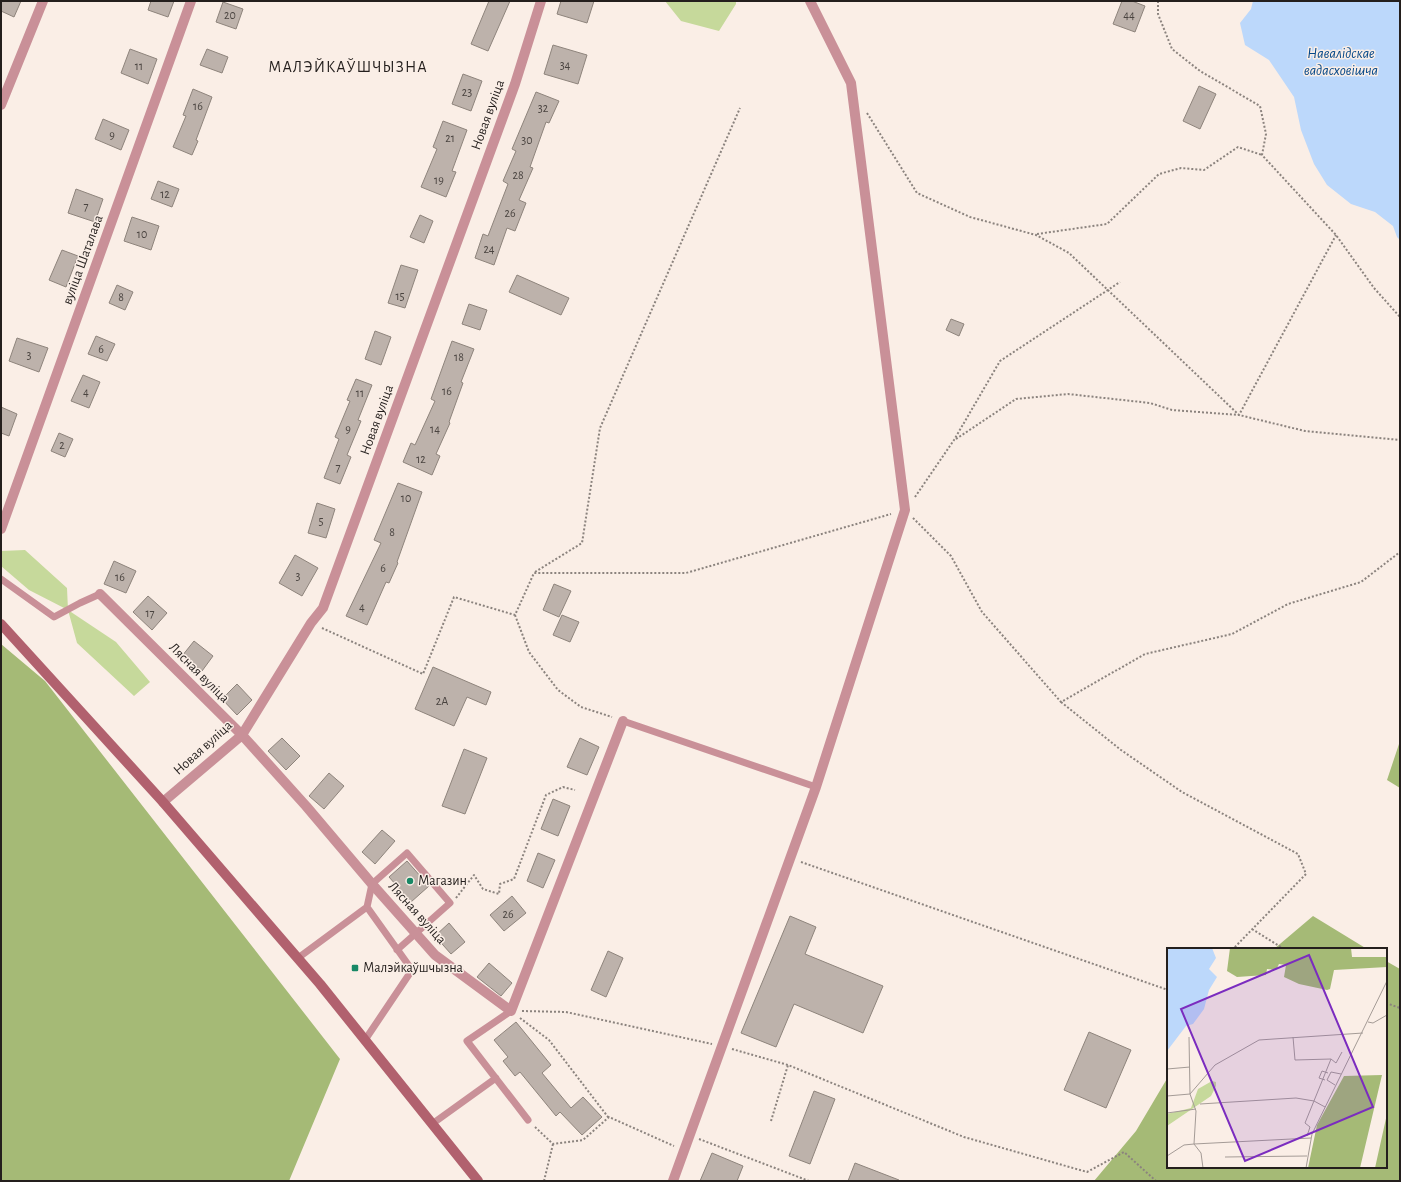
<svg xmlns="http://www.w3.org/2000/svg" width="1401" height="1182" viewBox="0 0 1401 1182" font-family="'Alegreya Sans',sans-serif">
  <rect width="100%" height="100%" fill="#faeee6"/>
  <path fill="#c6d99b" d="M665,1H736V4L719,31L681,21Z
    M25,550L67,588L68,610L116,642L150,682L134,696L77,643L68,610L29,590L1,566V551Z"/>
  <path fill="#a5ba76" d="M1,644L45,681L340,1059L289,1181H1Z
    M1400,741V788L1387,780Z
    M1313,916L1367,949H1274Z
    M1386,961L1400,969V1181H1094L1136,1131L1168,1077V1167H1386Z"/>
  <path fill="#bcd8fb" d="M1253,1H1400V240L1397,237L1393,226L1375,212L1351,204L1327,185L1314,164L1301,130L1294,97L1269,60L1245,45L1240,23L1251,9Z"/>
  <path fill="#bdb2ab" stroke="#8e847c" d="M1,1H21L14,17L1,11Z
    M151,1H174L168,17L148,10Z
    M489,1H510L488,51L471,44Z
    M561,1H594L587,23L557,14Z
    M1122,1H1132L1145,6L1135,32L1113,24Z
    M223,2L243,9L236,29L216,22Z
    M553,45L587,55L578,84L544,74Z
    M130,49L157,59L148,84L121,73Z
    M207,49L228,57L222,73L200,65Z
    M463,74L482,81L471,111L452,104Z
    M1199,86L1216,94L1200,129L1183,121Z
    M193,89L212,97L196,140L198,141L192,155L173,147L186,116L183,115Z
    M536,92L559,101L549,123L546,122L530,167L533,168L519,200L526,203L515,231L507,228L494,265L475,258L483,234L488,236L508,184L503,181L516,151L512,149Z
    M103,119L129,130L121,150L95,139Z
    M443,121L467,130L452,171L456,172L446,197L421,187L437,149L433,147Z
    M158,181L179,189L172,207L151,199Z
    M76,189L103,199L95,222L68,213Z
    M420,215L433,221L424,243L410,237Z
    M132,217L159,226L151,250L124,241Z
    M62,250L78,256L66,287L49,280Z
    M401,265L418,270L405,308L388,303Z
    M517,275L569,298L561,315L509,292Z
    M117,285L133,292L125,310L109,303Z
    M469,304L487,310L480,330L462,324Z
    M951,319L964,324L959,336L946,330Z
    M375,331L391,337L381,365L365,359Z
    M96,336L115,344L107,361L88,354Z
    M17,338L48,348L39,372L9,361Z
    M452,341L474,349L461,382L463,383L449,422L450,423L436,454L440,456L432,475L403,462L411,443L415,445L435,401L431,399Z
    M83,375L100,382L89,408L71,401Z
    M356,379L372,385L358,420L361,421L347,455L351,457L340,484L324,478L339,439L335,437L350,401L347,400Z
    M1,407L17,414L9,436L1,433Z
    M59,433L73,439L65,457L51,451Z
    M398,483L422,492L397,562L398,563L389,583L386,582L367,625L346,616L381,543L374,540Z
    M317,503L335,509L326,538L308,533Z
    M295,555L318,568L302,596L279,583Z
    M114,561L136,571L126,593L104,584Z
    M554,584L571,591L559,617L543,610Z
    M148,596L167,613L152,630L133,612Z
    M562,615L579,622L570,642L553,635Z
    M194,641L213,656L202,671L182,656Z
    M433,667L491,692L486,705L467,697L454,726L415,709Z
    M237,684L252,700L237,715L222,699Z
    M282,738L300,756L286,770L268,751Z
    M580,738L599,747L587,775L567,767Z
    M464,749L487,758L465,814L442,806Z
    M329,773L344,786L324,809L309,796Z
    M553,799L570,806L558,836L541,829Z
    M382,830L395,841L375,864L362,852Z
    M538,853L555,860L543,888L527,881Z
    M407,861L429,886L411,902L389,877Z
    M512,896L526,913L504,931L490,915Z
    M790,916L816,927L805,954L883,986L863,1033L794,1004L776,1047L741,1033Z
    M449,923L465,942L451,954L435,936Z
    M608,951L623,958L606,997L591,990Z
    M489,963L512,983L501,996L477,977Z
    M516,1022L551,1065L542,1073L571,1108L583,1097L602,1117L582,1135L560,1112L556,1116L520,1072L515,1076L503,1061L508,1057L494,1040Z
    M1089,1032L1131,1050L1106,1108L1064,1090Z
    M814,1091L835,1099L810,1164L789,1156Z
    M712,1153L743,1166L737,1181H700Z
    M855,1163L899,1180V1181H848Z"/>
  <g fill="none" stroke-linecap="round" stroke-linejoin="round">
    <path stroke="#8b837e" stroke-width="2" stroke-dasharray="2 2" stroke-linecap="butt" d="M1158,1V14L1172,49L1200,71L1260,106L1266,134L1262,155L1336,235L1374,288L1400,317
      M867,113L917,193L970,217L1036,235L1069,253L1239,415L1305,431L1400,440
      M1037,234L1107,224L1159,174L1181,168L1204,170L1238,147L1262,155
      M956,439L1016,399L1068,394L1150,403L1172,410L1239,415L1336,235
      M915,497L954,440L1000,361L1120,282
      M913,518L951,556L982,612L1061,702L1145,654L1232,634L1288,604L1361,582L1400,552
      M535,572L582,543L600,428L740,108
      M515,615L529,652L558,690L581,707L612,717
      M322,628L423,674L454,597L515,615L534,573H686L891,514
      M1061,702L1121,750L1182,792L1298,854L1306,874L1233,949
      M801,862L1168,990
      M456,898L474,875L483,889L499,894L500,884L514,879L546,795L563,787L575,790
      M1252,929L1284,949
      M1386,1003L1400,1008
      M522,1011L566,1012L712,1044
      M520,1018L549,1040L608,1117
      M732,1049L788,1065L964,1137L1087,1172L1124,1152L1156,1181
      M771,1121L788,1065
      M535,1127L553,1144L583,1140L609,1117L674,1146
      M699,1139L809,1181
      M544,1181L553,1144"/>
    <path stroke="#c99098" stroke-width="7" d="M1,579L54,617L80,603L100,594
      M623,721L816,787
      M367,907L372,884L407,853L450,903L397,950
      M298,958L367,907L412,970L365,1040
      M511,1011L467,1041L528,1120
      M432,1124L496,1078"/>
    <path stroke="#c99098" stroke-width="10" d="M1,105L43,1
      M1,529L191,1
      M100,594L242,735L306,806L372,884L435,955L511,1011L623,721
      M163,802L242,735L311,623L323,608L515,84L541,1
      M673,1181L816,787L905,510L851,83L810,1"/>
    <path stroke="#b1616e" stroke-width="10" d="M1,624L163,802L320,984L478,1181"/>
  </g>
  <g fill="#188866" stroke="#faeee6" stroke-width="1.5">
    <circle cx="410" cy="881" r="4"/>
    <rect x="351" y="964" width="8" height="8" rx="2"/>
  </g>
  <g text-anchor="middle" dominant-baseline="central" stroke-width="3" stroke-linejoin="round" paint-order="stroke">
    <g font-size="12" fill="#4a4440">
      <text x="230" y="15">20</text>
      <text x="1129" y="15">44</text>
      <text x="565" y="65">34</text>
      <text x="139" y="66">11</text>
      <text x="467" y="92">23</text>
      <text x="198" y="106">16</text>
      <text x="543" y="108">32</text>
      <text x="112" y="135">9</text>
      <text x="450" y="138">21</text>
      <text x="527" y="140">30</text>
      <text x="518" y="175">28</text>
      <text x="439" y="180">19</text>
      <text x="165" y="194">12</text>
      <text x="86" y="206">7</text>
      <text x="510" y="213">26</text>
      <text x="142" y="234">10</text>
      <text x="489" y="249">24</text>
      <text x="400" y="296">15</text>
      <text x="121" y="297">8</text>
      <text x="101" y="349">6</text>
      <text x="29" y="355">3</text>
      <text x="459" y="357">18</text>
      <text x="447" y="391">16</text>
      <text x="86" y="392">4</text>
      <text x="360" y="393">11</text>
      <text x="348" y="429">9</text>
      <text x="435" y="429">14</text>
      <text x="62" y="445">2</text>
      <text x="421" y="459">12</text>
      <text x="338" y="467">7</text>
      <text x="406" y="498">10</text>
      <text x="321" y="521">5</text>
      <text x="392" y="532">8</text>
      <text x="383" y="568">6</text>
      <text x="298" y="576">3</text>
      <text x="120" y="577">16</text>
      <text x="362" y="607">4</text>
      <text x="150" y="613">17</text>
      <text x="442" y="701">2А</text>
      <text x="508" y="914">26</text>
    </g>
    <g font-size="14" fill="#241f1d" stroke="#faeee6">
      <text transform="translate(488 115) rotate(-70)">Новая вуліца</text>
      <text transform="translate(83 260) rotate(-70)">вуліца Шаталава</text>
      <text transform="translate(377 420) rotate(-70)">Новая вуліца</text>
      <text transform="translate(199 673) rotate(45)">Лясная вуліца</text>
      <text transform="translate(203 748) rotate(-42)">Новая вуліца</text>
      <text transform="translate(417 913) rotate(48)">Лясная вуліца</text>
    </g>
    <g font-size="14" fill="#241f1d" stroke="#faeee6" text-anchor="start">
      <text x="418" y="881">Магазин</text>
      <text x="363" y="968">Малэйкаўшчызна</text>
    </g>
    <g font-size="15" font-style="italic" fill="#044788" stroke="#faeee6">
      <text x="1341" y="53">Навалідскае<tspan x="1341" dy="17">вадасховішча</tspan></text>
    </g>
    <g font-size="16" letter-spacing="1" fill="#241f1d" stroke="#faeee6">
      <text x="348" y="67">МАЛЭЙКАЎШЧЫЗНА</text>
    </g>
  </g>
  <g transform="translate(1167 948)">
    <rect width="220" height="220" fill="#faeee6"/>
    <path d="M45,133L49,134V138L44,148L0,178V166L24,160L31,141Z" fill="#c6d99b"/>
    <path d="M63,0H184L185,9H220V19L167,22L163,41L160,42L132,36L117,29L119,17L112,16L109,22L100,21L99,27L70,29L60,23ZM215,127L193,220H141L150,177L177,128ZM220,166V220H208Z" fill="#a5ba76"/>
    <path d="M0,0H45L49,10L42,21L50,29L42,42L37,61L26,76L19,78L0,103Z" fill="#bcd8fb"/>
    <path fill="none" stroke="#a49b96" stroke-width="1" d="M201,74L206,75L220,67M22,89L23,146L29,163L27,196L34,205L36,220M126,89L128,112L164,111L138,175L143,179L140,188M164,111L169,115L175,104M0,121L23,119M158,132L152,130L155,123L161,125M168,137L160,132L164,124L174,126M0,148L23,146L48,117L92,92L196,85M33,156L129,150L147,153L158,159M0,165L29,161M0,208L17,197L27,196L144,190M58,209L140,208M139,220L145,186L220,33"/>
    <path fill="#7b2cbf" fill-opacity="0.15" stroke="#7b2cbf" stroke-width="2" d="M142,7L206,159L78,213L14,61Z"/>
    <rect width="220" height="220" fill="none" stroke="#241f1d" stroke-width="2"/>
  </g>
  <rect width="1401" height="1182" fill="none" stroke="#241f1d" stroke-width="4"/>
</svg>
